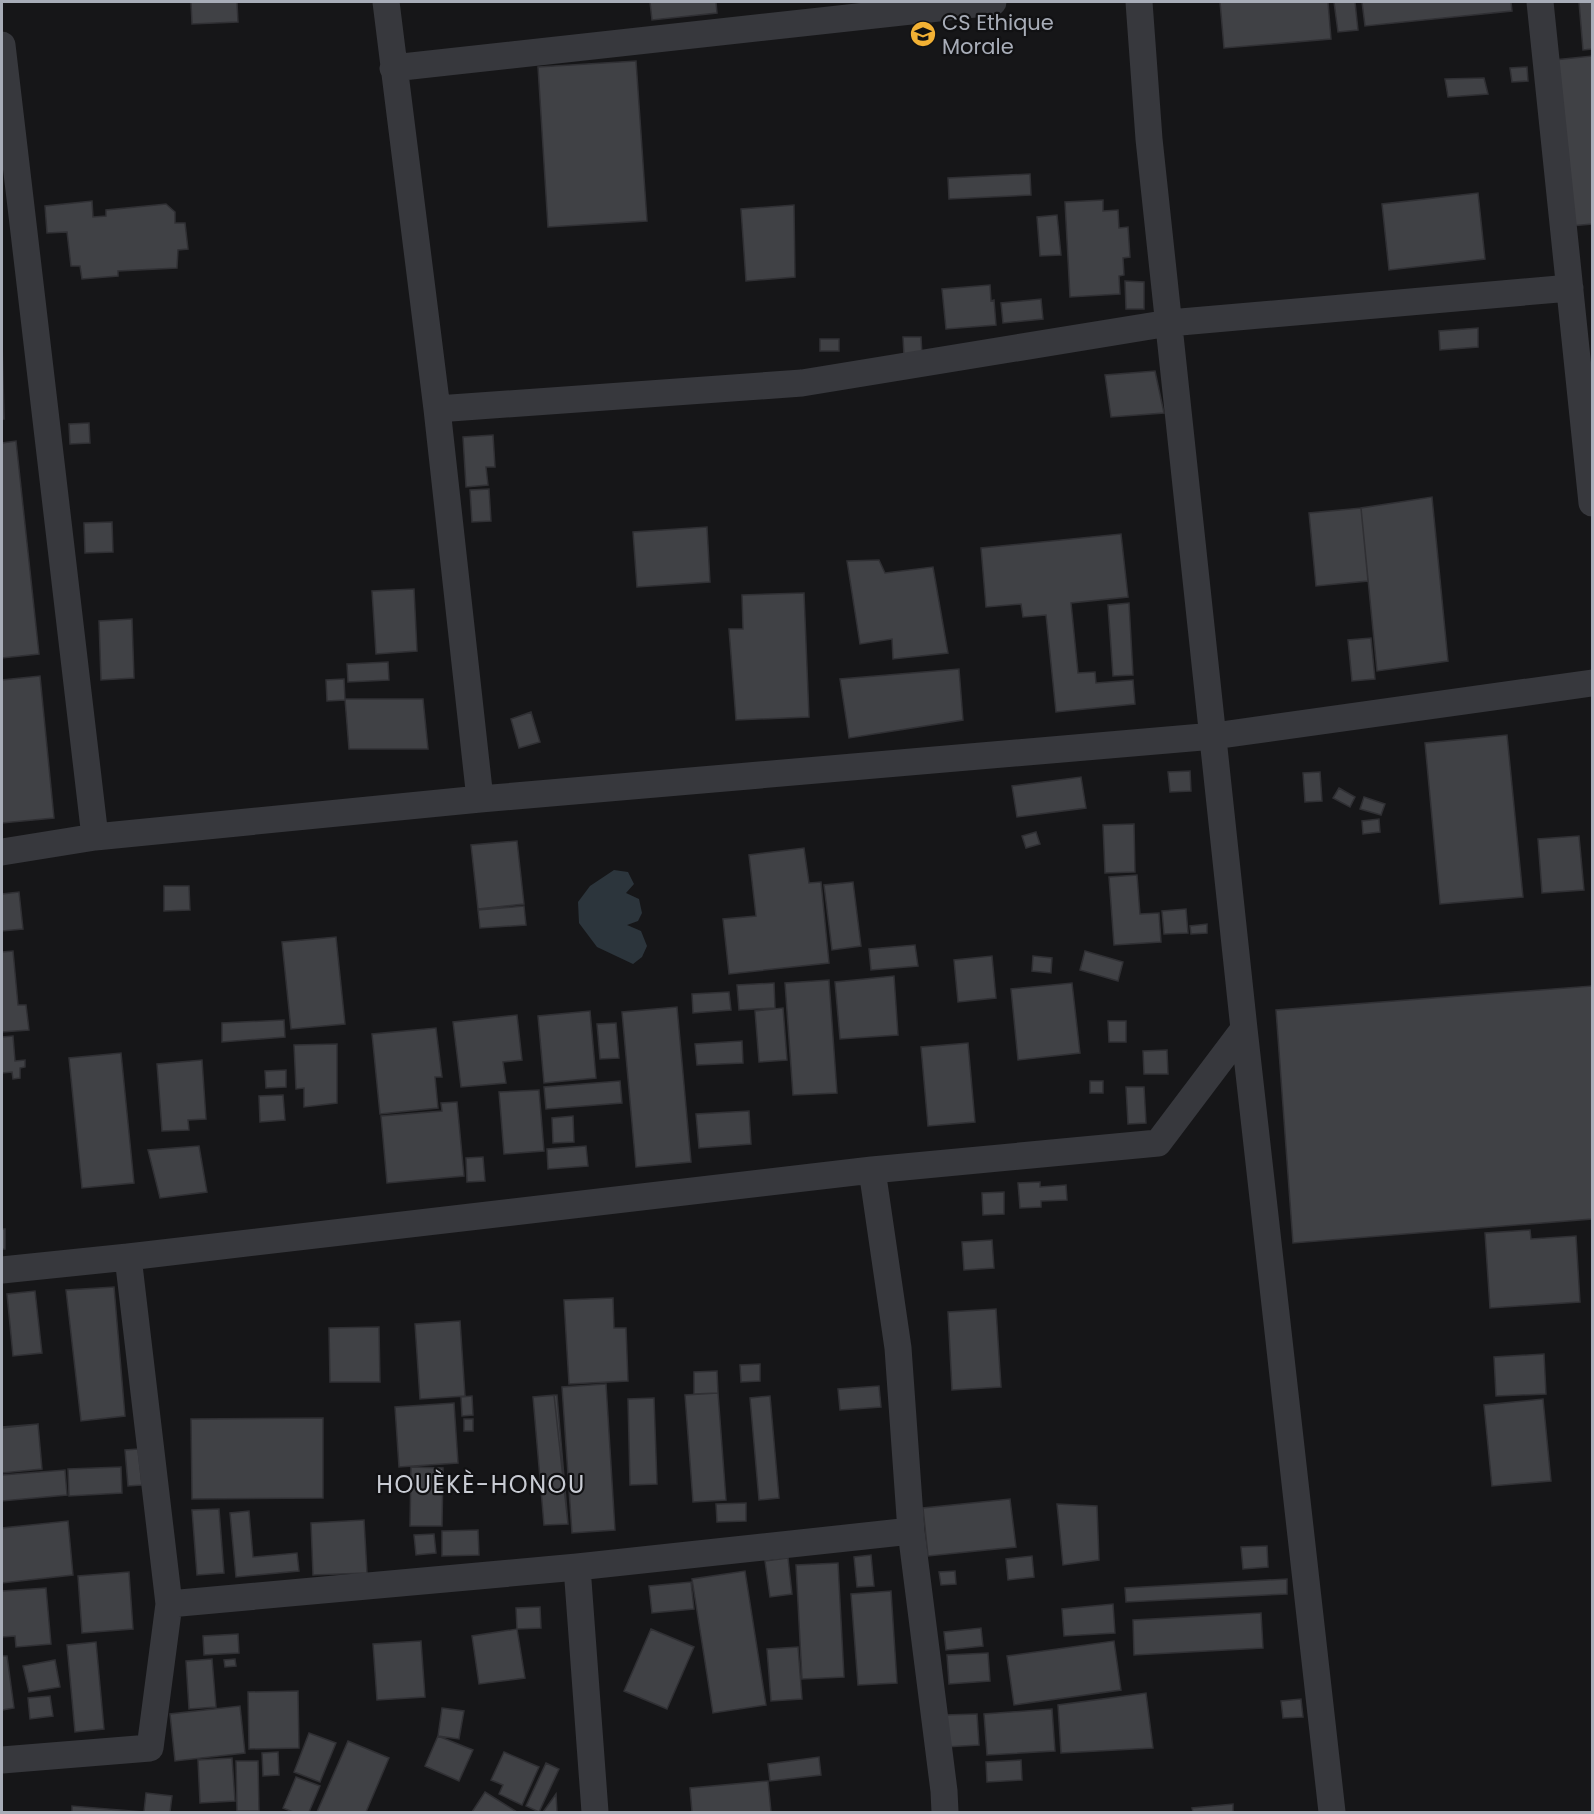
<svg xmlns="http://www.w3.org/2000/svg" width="1594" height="1814" viewBox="0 0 1594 1814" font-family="Poppins,sans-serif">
  <rect width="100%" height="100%" fill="#161618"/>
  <path fill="#2c353c" d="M614,870L628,872L634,884L626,893L639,899L642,913L638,921L627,925L641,931L647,946L642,957L633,964L597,947L579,923L578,902L590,886Z"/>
  <path fill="#404145" stroke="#303034" stroke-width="1.5" d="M191,2H237L238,22L192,24Z
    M650,2H716L717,13L652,20Z
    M1220,2H1328L1331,39L1224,48Z
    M1334,2H1355L1358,30L1338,32Z
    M1362,2H1511L1512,11L1365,26Z
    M1579,2H1592V49L1583,50Z
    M1592,56V224L1571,226L1554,60Z
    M636,61L647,221L548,227L538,67Z
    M1527,67L1528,81L1512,82L1510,68Z
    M1484,78L1488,94L1448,97L1445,79Z
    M1030,174L1031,195L949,199L948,178Z
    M1478,193L1485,259L1389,270L1382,204Z
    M1103,200V211L1118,210L1119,228L1128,227L1130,257L1123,258L1124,275L1119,276L1120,294L1070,297L1065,202Z
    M92,201L93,217L106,216V210L166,204L175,212V223H185L188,249L178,250L177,268L118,271V276L82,279L80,266H71L67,232L47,233L45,206Z
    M794,205L795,277L746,281L741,209Z
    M1057,215L1061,255L1040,256L1037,217Z
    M1125,281L1144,282V309H1126Z
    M990,285L991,301L994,300L996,325L946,329L942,289Z
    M1041,299L1043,319L1003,323L1001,303Z
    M1478,328V347L1440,350L1439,331Z
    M903,337H921L922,355L904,356Z
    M820,339H839V351H820Z
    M2,340L4,419H2Z
    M1155,371L1164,413L1111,417L1105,375Z
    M89,423L90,443L70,444L69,424Z
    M493,435L495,467H486L488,485L466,487L463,437Z
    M16,441L39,654L2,658V443Z
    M489,489L491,521L472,522L470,490Z
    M1432,497L1448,661L1377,671L1361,508Z
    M1361,508L1368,581L1316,586L1309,513Z
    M112,522L113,552L85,553L84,523Z
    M707,527L710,582L637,587L633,532Z
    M1121,534L1128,597L1071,603L1078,673L1095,672L1096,683L1133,680L1135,704L1056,712L1046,615L1023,617L1021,604L986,607L981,548Z
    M879,560L885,573L933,567L948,653L893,659L892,639L860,644L847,561Z
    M414,589L417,651L376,654L372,591Z
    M804,593L809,717L736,720L729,629H743L742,595Z
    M1129,603L1133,675L1113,676L1108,605Z
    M132,619L134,678L101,680L99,621Z
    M1371,638L1375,679L1352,681L1348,640Z
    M388,662L389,680L348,682L347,664Z
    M959,669L963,720L849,738L840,679Z
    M40,676L54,818L2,823V680Z
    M344,679L345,700L327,701L326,680Z
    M345,699H423L428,749H349Z
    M531,712L540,742L519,748L511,719Z
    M1507,735L1523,897L1440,904L1425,743Z
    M1190,771L1191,791L1170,792L1168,772Z
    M1320,772L1322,801L1305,802L1303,773Z
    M1081,777L1086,808L1017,817L1012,786Z
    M1339,788L1355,797L1350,807L1333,798Z
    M1364,797L1385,804L1381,815L1360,809Z
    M1379,819L1380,832L1363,834L1362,821Z
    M1134,824L1135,872L1105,873L1103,825Z
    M1036,832L1040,844L1026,848L1022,836Z
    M1579,836L1584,890L1542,893L1538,839Z
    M517,841L524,904L478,909L471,845Z
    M804,848L809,883L821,882L829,963L729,974L723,919L756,916L749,855Z
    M1137,875L1140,914L1159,913L1161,942L1114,945L1109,877Z
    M853,882L861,946L832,950L824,885Z
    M164,886H189L190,910L164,911Z
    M19,892L23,929L2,931V894Z
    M524,906L526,925L480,928L478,910Z
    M1186,909L1188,933L1164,934L1162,911Z
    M1207,924V933L1191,934L1190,926Z
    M336,937L345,1024L291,1029L282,942Z
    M915,945L918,966L871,970L869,949Z
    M13,951L18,1005H26L29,1030L2,1032V952Z
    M1085,951L1123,962L1118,981L1080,970Z
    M992,956L996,998L958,1002L954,960Z
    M1033,956L1052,958L1051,973L1032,971Z
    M894,976L898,1035L840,1039L835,982Z
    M829,980L837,1093L793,1095L785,983Z
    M774,983L775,1008L739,1010L737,985Z
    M1072,983L1080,1053L1018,1060L1011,989Z
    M1592,986V1219L1293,1243L1276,1010Z
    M729,992L731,1010L693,1013L692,994Z
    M677,1007L691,1162L636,1167L622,1012Z
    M783,1008L787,1060L759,1062L755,1011Z
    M590,1011L596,1078L544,1083L538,1016Z
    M517,1015L522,1060L503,1062L506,1083L461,1087L453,1022Z
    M284,1020L285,1037L222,1042V1023Z
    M1108,1021H1126V1042H1109Z
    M616,1023L619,1058L600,1059L597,1024Z
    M436,1028L442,1077H435L438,1108L380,1114L372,1034Z
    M13,1036L15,1061L25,1060V1067L20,1068V1078L13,1079L12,1072L2,1073V1037Z
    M742,1041L743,1063L697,1065L695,1044Z
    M968,1043L975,1122L928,1126L921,1047Z
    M337,1044V1103L304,1107V1088L296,1089L294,1045Z
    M1167,1050L1168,1074H1144L1143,1051Z
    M121,1053L134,1183L82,1188L69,1058Z
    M202,1060L206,1119L188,1120L189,1130L162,1131L157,1064Z
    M286,1070V1087L266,1088L265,1071Z
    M620,1081L622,1103L546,1109L544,1087Z
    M1090,1081H1103V1093H1090Z
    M1126,1087H1144L1146,1123L1128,1124Z
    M539,1090L544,1151L504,1154L499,1092Z
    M283,1095L285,1120L260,1122L259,1096Z
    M457,1102L464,1176L387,1183L381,1116L442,1111L441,1103Z
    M749,1111L751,1144L699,1148L696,1114Z
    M573,1116L574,1142L553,1143L552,1118Z
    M199,1146L207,1192L160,1198L148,1150Z
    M586,1146L588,1166L548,1169L547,1149Z
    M483,1157L485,1181L467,1182L466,1158Z
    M1040,1182V1187L1066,1185L1067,1200L1041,1201V1207L1020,1208L1018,1183Z
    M1004,1192V1214L983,1215L982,1193Z
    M2,1229H5V1249H2Z
    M1530,1230L1531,1239L1576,1236L1580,1302L1490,1308L1485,1233Z
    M992,1240L994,1268L964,1270L962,1242Z
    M114,1287L125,1416L81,1421L66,1290Z
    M35,1291L42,1353L13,1356L7,1294Z
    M613,1298L614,1328H626L628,1381L569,1384L564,1300Z
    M996,1309L1001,1387L952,1390L948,1312Z
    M460,1321L465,1396L420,1399L415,1324Z
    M379,1327L380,1382H330L329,1328Z
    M1544,1354L1546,1394L1496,1396L1494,1357Z
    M760,1364V1381L741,1382L740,1365Z
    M717,1371L718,1393L694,1394V1372Z
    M606,1384L615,1530L572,1533L562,1387Z
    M879,1386L881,1407L840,1410L838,1389Z
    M718,1393L726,1500L693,1502L685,1395Z
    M554,1395L568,1524L544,1525L533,1397Z
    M557,1395L568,1524L544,1525L533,1397Z
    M472,1396L473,1415L462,1416L461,1397Z
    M770,1396L779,1498L759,1500L750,1398Z
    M654,1398L657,1484L630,1485L628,1399Z
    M1543,1399L1551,1481L1492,1486L1484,1405Z
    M454,1403L458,1463L399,1467L395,1407Z
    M323,1418V1498L192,1499L191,1419Z
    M464,1419H473V1431H464Z
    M38,1424L42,1469L2,1473V1427Z
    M38,1424L42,1469L2,1473V1428Z
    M138,1449L142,1485L128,1486L125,1450Z
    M121,1467L122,1493L69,1496L68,1469Z
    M411,1467L443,1468L442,1526H410Z
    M65,1470L67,1495L2,1501V1475Z
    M1010,1499L1016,1547L928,1556L923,1508Z
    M746,1503V1521L717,1522L716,1504Z
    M1057,1504L1097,1506L1099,1560L1063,1565Z
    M219,1509L224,1573L197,1575L192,1510Z
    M249,1511L253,1557L297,1553L299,1571L236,1577L230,1513Z
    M364,1520L367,1573L313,1575L311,1523Z
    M68,1521L73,1575L2,1583V1528Z
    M478,1530L479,1555L442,1556V1531Z
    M434,1534L436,1553L416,1555L414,1535Z
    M1267,1546L1268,1567L1243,1569L1241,1547Z
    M871,1555L874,1586L857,1587L854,1557Z
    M1032,1556L1034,1577L1008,1580L1006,1559Z
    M788,1558L792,1594L770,1597L765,1561Z
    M838,1563L844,1677L802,1679L796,1565Z
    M745,1571L766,1705L713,1713L692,1579Z
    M955,1571L956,1584L941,1585L939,1572Z
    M129,1572L133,1629L82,1633L78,1576Z
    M1287,1579V1594L1126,1602L1125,1588Z
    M691,1582L694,1609L652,1613L649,1586Z
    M46,1588L51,1644L16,1647L15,1636L2,1637V1591Z
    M891,1591L897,1683L858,1685L851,1594Z
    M1113,1604L1115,1633L1064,1636L1062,1609Z
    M540,1607L541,1628L517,1629L516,1608Z
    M1261,1613L1263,1648L1134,1655L1133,1620Z
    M981,1628L983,1646L946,1650L944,1632Z
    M517,1629L525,1678L479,1684L472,1636Z
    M651,1629L694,1647L667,1709L624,1691Z
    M238,1634L239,1653L204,1655L203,1636Z
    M421,1641L425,1697L377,1700L373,1644Z
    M1114,1641L1121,1690L1014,1705L1007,1656Z
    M96,1642L104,1729L75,1732L67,1645Z
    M798,1647L802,1699L771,1701L767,1649Z
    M988,1653L990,1681L949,1684L947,1655Z
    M2,1656H7L14,1708L2,1710Z
    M212,1659L216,1707L189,1709L186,1661Z
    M235,1659L236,1666L225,1667L224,1660Z
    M55,1660L60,1687L29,1692L23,1666Z
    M298,1691L299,1748L249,1749L248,1692Z
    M298,1691L299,1748L249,1749L248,1692Z
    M1146,1693L1153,1748L1061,1753L1058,1705Z
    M50,1696L53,1716L30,1719L28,1698Z
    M1301,1699L1303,1717L1283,1718L1281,1701Z
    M240,1706L245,1753L175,1761L170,1714Z
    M442,1708L464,1711L459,1739L438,1736Z
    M1052,1709L1055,1751L987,1755L984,1714Z
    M977,1714L979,1745L945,1747L944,1715Z
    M309,1733L336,1743L320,1782L294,1772Z
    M438,1736L473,1750L459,1781L425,1766Z
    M348,1741L389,1758L366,1812H317Z
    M278,1752L279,1775L263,1776L262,1753Z
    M504,1752L539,1767L522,1805L499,1794L503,1785L491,1780Z
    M819,1757L821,1775L770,1781L768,1764Z
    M232,1758L235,1801L200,1803L198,1760Z
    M1021,1760L1022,1780L987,1782L986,1762Z
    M236,1761H258L259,1811H237Z
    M546,1763L559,1769L539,1812L526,1806Z
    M296,1777L320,1786L309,1812H293L283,1808Z
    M768,1781L771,1812H692L690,1788Z
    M485,1792L517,1812H472Z
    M146,1793L172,1796L170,1812H72V1806L144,1812Z
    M556,1794L557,1812H543Z
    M1233,1804V1812H1193L1192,1808Z"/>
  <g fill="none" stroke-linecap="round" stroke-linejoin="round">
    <path stroke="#37383d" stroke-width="27" d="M386,2L437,409L480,799
      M1139,2L1149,139L1244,1029L1332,1812
      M1540,2L1592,503
      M2,45L95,837
      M393,68L993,2
      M437,409L802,383L1169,323L1570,288
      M2,852L95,837L480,799L1214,736L1592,683
      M872,1170L898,1348L911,1531L944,1791L945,1812
      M2,1270L128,1257L872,1170L1158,1143L1244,1029
      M577,1567L595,1812
      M169,1604L577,1567L911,1531
      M2,1760L150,1748L169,1604L128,1257"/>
  </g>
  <defs>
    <g id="school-disc" transform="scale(1.35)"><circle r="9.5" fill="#f2b134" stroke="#111113"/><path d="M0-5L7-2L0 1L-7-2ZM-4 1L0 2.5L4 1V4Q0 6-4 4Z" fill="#111"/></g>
  </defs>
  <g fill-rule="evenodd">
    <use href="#school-disc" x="923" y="34"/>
  </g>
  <g text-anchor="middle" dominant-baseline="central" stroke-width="4.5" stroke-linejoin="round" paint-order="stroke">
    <g font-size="21" fill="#a8adb8" stroke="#111113" text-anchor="start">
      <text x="942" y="22">CS Ethique<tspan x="942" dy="24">Morale</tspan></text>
    </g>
    <g font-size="24" letter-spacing="1.5" fill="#c9ccd4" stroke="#111113">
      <text x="481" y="1484">HOUÈKÈ-HONOU</text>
    </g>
  </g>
  <rect width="1594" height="1814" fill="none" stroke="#a8adb8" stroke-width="6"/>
</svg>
